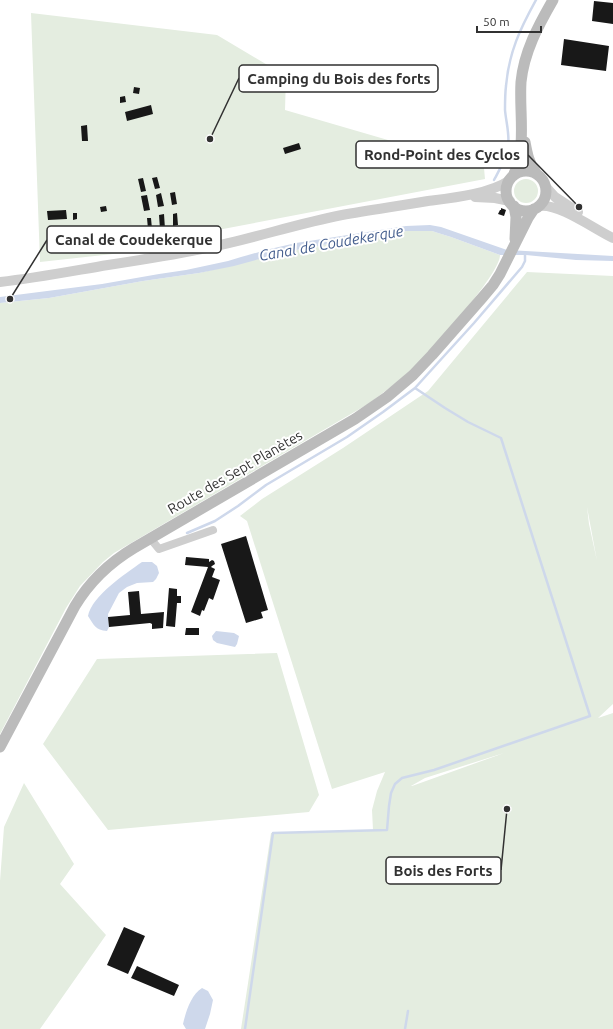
<svg xmlns="http://www.w3.org/2000/svg" width="613" height="1029" viewBox="0 0 613 1029" font-family="Ubuntu,sans-serif">
  <rect width="100%" height="100%" fill="#fff"/>
  <path fill="#e4ede0" fill-rule="evenodd" d="M31,13L217,35L286,76L285,110L484,168L485,179L223,229L122,253L40,262Z
    M514 191a12 12 0 1 1 24 0a12 12 0 1 1-24 0Z
    M407,231H432L438,233L451,237L500,255C500,275 430,351 413,368C399,381 383,393 368,404L114,553L103,562L80,586L66,608L0,734V303L49,298L143,281L199,273L301,249L356,239Z
    M527,272L613,276V704L598,718L613,713V1029H241L271,833L373,830L372,810L377,791L385,772L332,789L247,521L240,516L262,499L343,448L428,391ZM587,507L597,561L589,524ZM504,753L412,786H411L425,778Z
    M277,653L319,795L309,812L108,830L43,744L97,659Z
    M24,783L74,864L60,884L106,935L40,1029H0V881L4,827Z"/>
  <path fill="#ced8eb" d="M430,225L441,227L507,250L613,256V261L576,260L526,255H500L451,237L438,233L432,231H407L356,239L301,249L270,256L234,266L199,273L143,281L49,298L0,303V297L102,284L159,274L186,270L228,261L241,257L270,249L296,243L406,226Z
    M142,562H152L157,566L159,573L156,579L153,582L137,583L127,587L119,593L108,614L109,627L107,631C95,630 94,625 88,616C92,596 125,574 142,562Z
    M216,631L234,633L239,636L237,644L235,647L217,643L213,640L212,636Z
    M202,988L208,991L213,1000L210,1014L205,1029H186L183,1024C186,1011 191,995 202,988Z"/>
  <g fill="none" stroke-linecap="round" stroke-linejoin="round">
    <path stroke="#ced8eb" stroke-width="2.5" d="M494,180C500,169 506,159 508,147C510,135 506,122 505,110C505,102 505,94 506,86C509,52 520,29 536,0
      M187,533L215,521L238,506L266,485L347,437L383,412L415,388L474,323L522,267L525,261V254
      M245,1029L273,833L387,830L389,806L391,793L395,784L402,778L434,770L590,716L501,438L468,422L445,408L415,388
      M405,1029L408,1011"/>
  </g>
  <path fill="#181818" d="M594,1L613,3V24L592,21Z
    M564,39L609,46L606,71L561,65Z
    M134,87L140,88L139,94L133,93Z
    M125,96L126,102L120,103V97Z
    M151,105L153,114L127,121L125,112Z
    M87,125L88,141H82L81,126Z
    M299,143L301,149L285,154L283,148Z
    M157,177L160,188L155,189L152,178Z
    M143,178L146,191L141,192L138,179Z
    M175,192L177,204L172,205L170,193Z
    M161,193L164,206L158,207L156,195Z
    M147,195L150,210L144,211L141,196Z
    M106,206L107,211L101,212L100,207Z
    M501,208L506,210L504,216L498,214L500,210H501Z
    M66,210L67,219L48,220L47,211Z
    M73,213H77V219L73,220Z
    M177,213L178,225L173,226V214Z
    M164,214L165,229H160L159,215Z
    M147,218H151L152,229H148Z
    M246,536L268,610L261,612L263,618L246,623L221,544Z
    M186,557L209,559V562L212,560L214,561L215,564L212,566L211,567L215,569L212,577L220,580L213,600L209,598L204,611L202,610L200,616L191,612L208,567L185,565Z
    M169,588L177,589V596H181V603H177L175,627L166,626Z
    M139,591L141,614L164,612L163,628L152,629V624L150,623L109,627L108,617L130,615L128,592Z
    M186,628H199V635H185Z
    M124,927L145,936L128,974L107,965Z
    M137,966L179,985L174,996L131,978Z"/>
  <g fill="none" stroke-linecap="round" stroke-linejoin="round">
    <path stroke="#cecece" stroke-width="8" d="M150,538L159,549L213,530"/>
    <path stroke="#cecece" stroke-width="10" d="M546,187L555,197L578,212
      M475,197L495,198L510,201
      M539,206C559,203 594,229 613,238
      M0,282C36,278 72,271 108,265C141,260 174,255 206,248C252,239 296,224 342,215C370,210 399,206 428,201C452,198 490,194 510,180"/>
    <path stroke="#bbb" stroke-width="11" d="M525,142C527,153 529,164 536,173
      M506 191a20 20 0 1 1 40 0a20 20 0 1 1-40 0Z
      M513,176C527,149 519,112 521,82C524,52 538,26 553,0
      M514,206L516,217L515,239
      M0,747L75,606C90,581 109,563 134,548L355,419L387,397L413,375L432,355L482,298L493,285L500,274L528,218L534,209"/>
  </g>
  <g text-anchor="middle" dominant-baseline="central" stroke-width="4" stroke-linejoin="round" paint-order="stroke">
    <g font-size="14" fill="#313131" stroke="#fff">
      <text transform="translate(235 472) rotate(-30)">Route des Sept Planètes</text>
    </g>
    <g font-size="15" font-style="italic" fill="#445e8e" stroke="#fff">
      <text transform="translate(331 243) rotate(-10)">Canal de Coudekerque</text>
    </g>
  </g>
  <path fill="none" stroke="#313131" stroke-width="1.5" d="M210 139L239 78M579 207L528 155M10 299L47 240M507 809L501 870"/>
  <g fill="#313131" stroke="#fff" stroke-width="1.5">
    <circle cx="210" cy="139" r="4"/>
    <circle cx="579" cy="207" r="4"/>
    <circle cx="10" cy="299" r="4"/>
    <circle cx="507" cy="809" r="4"/>
  </g>
  <g fill="#fff" stroke="#313131" stroke-width="1.5">
    <rect x="239" y="65" width="199" height="27" rx="4"/>
    <rect x="356" y="141" width="172" height="27" rx="4"/>
    <rect x="47" y="226" width="174" height="27" rx="4"/>
    <rect x="386" y="857" width="115" height="27" rx="4"/>
  </g>
  <g font-size="15" text-anchor="middle" font-weight="bold" fill="#313131">
    <text x="339" y="84">Camping du Bois des forts</text>
    <text x="442" y="160">Rond-Point des Cyclos</text>
    <text x="134" y="245">Canal de Coudekerque</text>
    <text x="443" y="876">Bois des Forts</text>
  </g>
  <path d="M477 26v6h64v-6" fill="none" stroke="#313131" stroke-width="2"/>
  <text x="483" y="26" font-size="12" fill="#313131" stroke="#ffffff" stroke-width="3" paint-order="stroke">50 m</text>
</svg>
